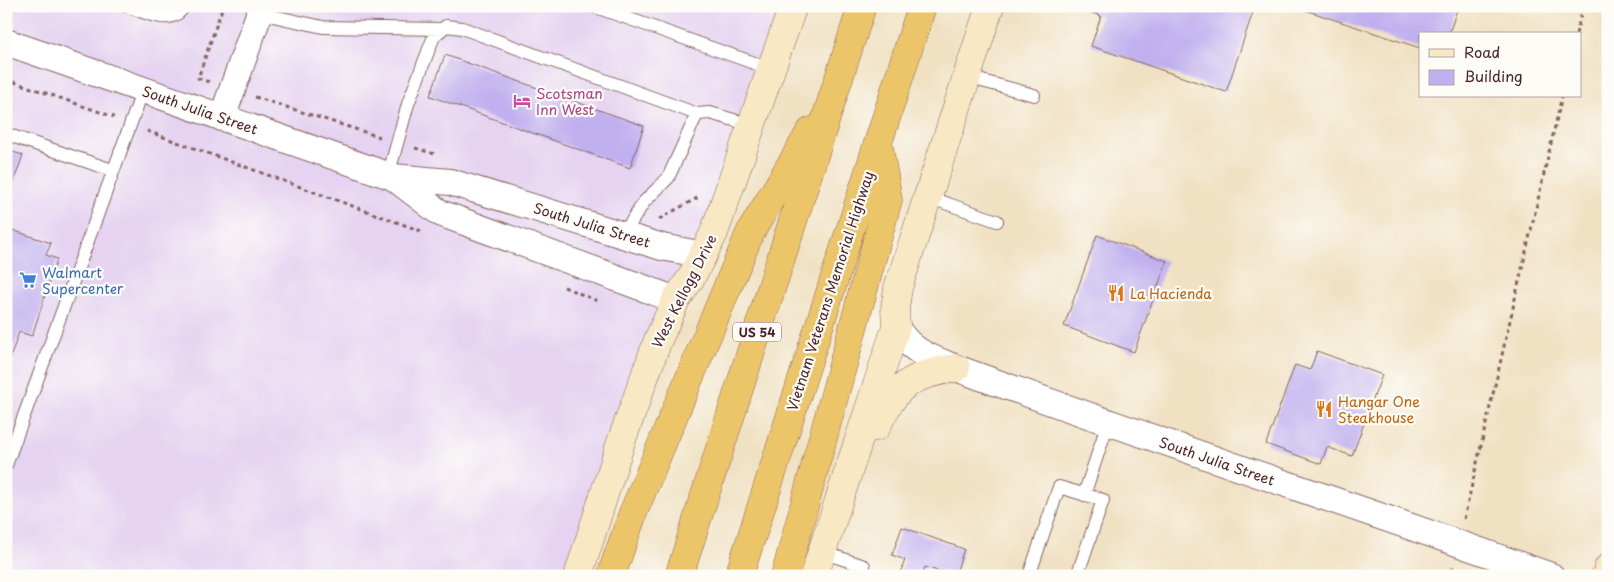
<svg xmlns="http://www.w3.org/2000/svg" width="1614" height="582" viewBox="0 0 1614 582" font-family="'Playpen Sans',sans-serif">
  <rect width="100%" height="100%" fill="#fdfcf7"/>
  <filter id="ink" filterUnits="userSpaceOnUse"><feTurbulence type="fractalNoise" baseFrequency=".02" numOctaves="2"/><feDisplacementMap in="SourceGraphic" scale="10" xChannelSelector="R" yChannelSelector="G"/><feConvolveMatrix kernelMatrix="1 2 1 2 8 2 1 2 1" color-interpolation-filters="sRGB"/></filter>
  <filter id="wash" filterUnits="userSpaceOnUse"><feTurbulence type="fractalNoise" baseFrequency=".0096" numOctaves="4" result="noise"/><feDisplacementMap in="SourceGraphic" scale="20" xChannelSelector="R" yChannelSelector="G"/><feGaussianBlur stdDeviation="1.12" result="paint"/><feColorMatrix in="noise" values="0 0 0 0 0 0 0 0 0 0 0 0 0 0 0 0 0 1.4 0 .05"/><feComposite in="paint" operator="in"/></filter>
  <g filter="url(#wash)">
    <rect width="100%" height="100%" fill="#f0e1c3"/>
    <path fill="#e5d3f1" d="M6,6H793L580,576H6Z"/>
    <g id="blocks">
      <path fill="#c0b0ef" d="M1073,6H1255L1226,92L1091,46L1101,16Z
        M1293,6H1458L1449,34H1420V48Z
        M445,55L644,126L630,168L430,96Z
        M6,150L23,155L7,201H6Z
        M6,228L51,243L46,255L57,259L32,336L19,332L7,367Z
        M1097,235L1167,261L1134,352L1064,326Z
        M1317,351L1382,375L1352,456L1327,447L1321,464L1266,444L1295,365L1310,370Z
        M902,527L964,549L955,576L925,567L922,576H899L905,560L892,555Z"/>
    </g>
  </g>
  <g filter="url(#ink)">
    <use href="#blocks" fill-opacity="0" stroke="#846360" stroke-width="1"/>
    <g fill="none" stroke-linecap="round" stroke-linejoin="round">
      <g stroke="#846360" stroke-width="14">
        <path id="lane" d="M127,6C144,12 172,28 184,6
          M593,6L771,69
          M259,13L323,27L442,29
          M967,77L1034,95
          M6,134L112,170
          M388,176L408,104L434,36L446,26L462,28L697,114
          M928,197L997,221
          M623,235L644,202L668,178L697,114L710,113L751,125
          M6,465L143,90
          M1084,495L1108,423
          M822,552L864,566L861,576
          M1029,576L1059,487L1103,500L1077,576"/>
      </g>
      <g stroke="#846360" stroke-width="28">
        <path id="street" d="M6,42L393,177L450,182L662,247L704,255
          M222,118L262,6
          M393,177L440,213L676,300
          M896,327C911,352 929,357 956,368C1153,440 1352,505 1551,576"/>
      </g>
      <g stroke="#846360" stroke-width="29">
        <path id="secondary" d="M876,427C898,384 908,376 956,368
          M578,576L621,442L658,340L676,300L691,278L714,233L793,6
          M814,576L896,327L895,308L898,288L990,6
          M1606,576L1608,568"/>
      </g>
      <g stroke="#846360" stroke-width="29">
        <path id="highway" d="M611,576L633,513L750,233L811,131
          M679,576L862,6
          M739,576L922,6
          M785,576L888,200L879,147"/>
      </g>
      <path stroke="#846360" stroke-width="3" stroke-dasharray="4 4" stroke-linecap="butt" d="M1576,34L1583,6
        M6,79L114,117
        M209,82L198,78L223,6
        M255,97L380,137
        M147,131L421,231
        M415,148L435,154
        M659,219L699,197
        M564,287L600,302
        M1464,519L1562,96
        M1451,576L1453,567"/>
      <use href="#lane" stroke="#fff" stroke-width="12"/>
      <use href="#street" stroke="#fff" stroke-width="26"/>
      <use href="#secondary" stroke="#f8e8c3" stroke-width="28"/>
      <use href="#highway" stroke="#edc569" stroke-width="28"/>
    </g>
  </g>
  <defs>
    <g id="hotel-bare" transform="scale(1.35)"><path d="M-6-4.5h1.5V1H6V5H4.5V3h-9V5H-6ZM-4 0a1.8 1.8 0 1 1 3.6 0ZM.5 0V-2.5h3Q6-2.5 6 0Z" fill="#d1479c" stroke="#fdfcf7" stroke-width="2.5" paint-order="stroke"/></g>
    <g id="supermarket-bare" transform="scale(1.35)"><path d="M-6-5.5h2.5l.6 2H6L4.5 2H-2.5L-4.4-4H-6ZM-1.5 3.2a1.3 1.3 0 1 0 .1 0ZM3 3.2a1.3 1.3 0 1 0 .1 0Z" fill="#3f7fe0" stroke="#fdfcf7" stroke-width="2.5" paint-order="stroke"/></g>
    <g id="restaurant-bare" transform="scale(1.35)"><path d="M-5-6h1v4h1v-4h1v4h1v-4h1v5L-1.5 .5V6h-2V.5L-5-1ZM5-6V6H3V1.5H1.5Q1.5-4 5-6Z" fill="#e8710a" stroke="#fdfcf7" stroke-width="2.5" paint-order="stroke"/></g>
  </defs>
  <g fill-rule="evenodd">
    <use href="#hotel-bare" x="522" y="101"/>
    <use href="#supermarket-bare" x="28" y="280"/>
    <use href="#restaurant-bare" x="1116" y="293"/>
    <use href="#restaurant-bare" x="1324" y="409"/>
  </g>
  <g text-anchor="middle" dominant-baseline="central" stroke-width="4.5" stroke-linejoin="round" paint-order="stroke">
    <rect fill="#fdfcf7" stroke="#806168" stroke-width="1" x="733" y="322.5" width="48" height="19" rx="4"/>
    <g font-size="12" font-weight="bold" fill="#4a1f2b">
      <text x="757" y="332">US 54</text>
    </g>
    <g font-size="14" fill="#b23c85" stroke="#fdfcf7" text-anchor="start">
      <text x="536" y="93">Scotsman<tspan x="536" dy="16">Inn West</tspan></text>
    </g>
    <g font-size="14" fill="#4a1f2b" stroke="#fdfcf7">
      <text transform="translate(200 110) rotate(19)">South Julia Street</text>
      <text transform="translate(592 225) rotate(17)">South Julia Street</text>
      <text transform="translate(684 291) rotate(-63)">West Kellogg Drive</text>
      <text transform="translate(830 291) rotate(-72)">Vietnam Veterans Memorial Highway</text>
      <text transform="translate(1217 461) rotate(19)">South Julia Street</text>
    </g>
    <g font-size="14" fill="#366cbe" stroke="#fdfcf7" text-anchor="start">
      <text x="42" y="272">Walmart<tspan x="42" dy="16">Supercenter</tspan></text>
    </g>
    <g font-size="14" fill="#c56008" stroke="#fdfcf7" text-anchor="start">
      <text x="1130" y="293">La Hacienda</text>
      <text x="1338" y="401">Hangar One<tspan x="1338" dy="16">Steakhouse</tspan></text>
    </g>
  </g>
  <rect width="1614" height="582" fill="none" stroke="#fdfcf7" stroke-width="25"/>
  <rect x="1419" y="32" width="162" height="65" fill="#fdfcf7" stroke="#b5a4a5"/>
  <rect x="1429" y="49" width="25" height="8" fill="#f8e8c3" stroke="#b5a4a5"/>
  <text x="1464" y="58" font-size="15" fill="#4a1f2b">Road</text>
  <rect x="1429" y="70" width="25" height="15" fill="#c0b0ef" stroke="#b5a4a5"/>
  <text x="1464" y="82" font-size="15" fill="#4a1f2b">Building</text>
</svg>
